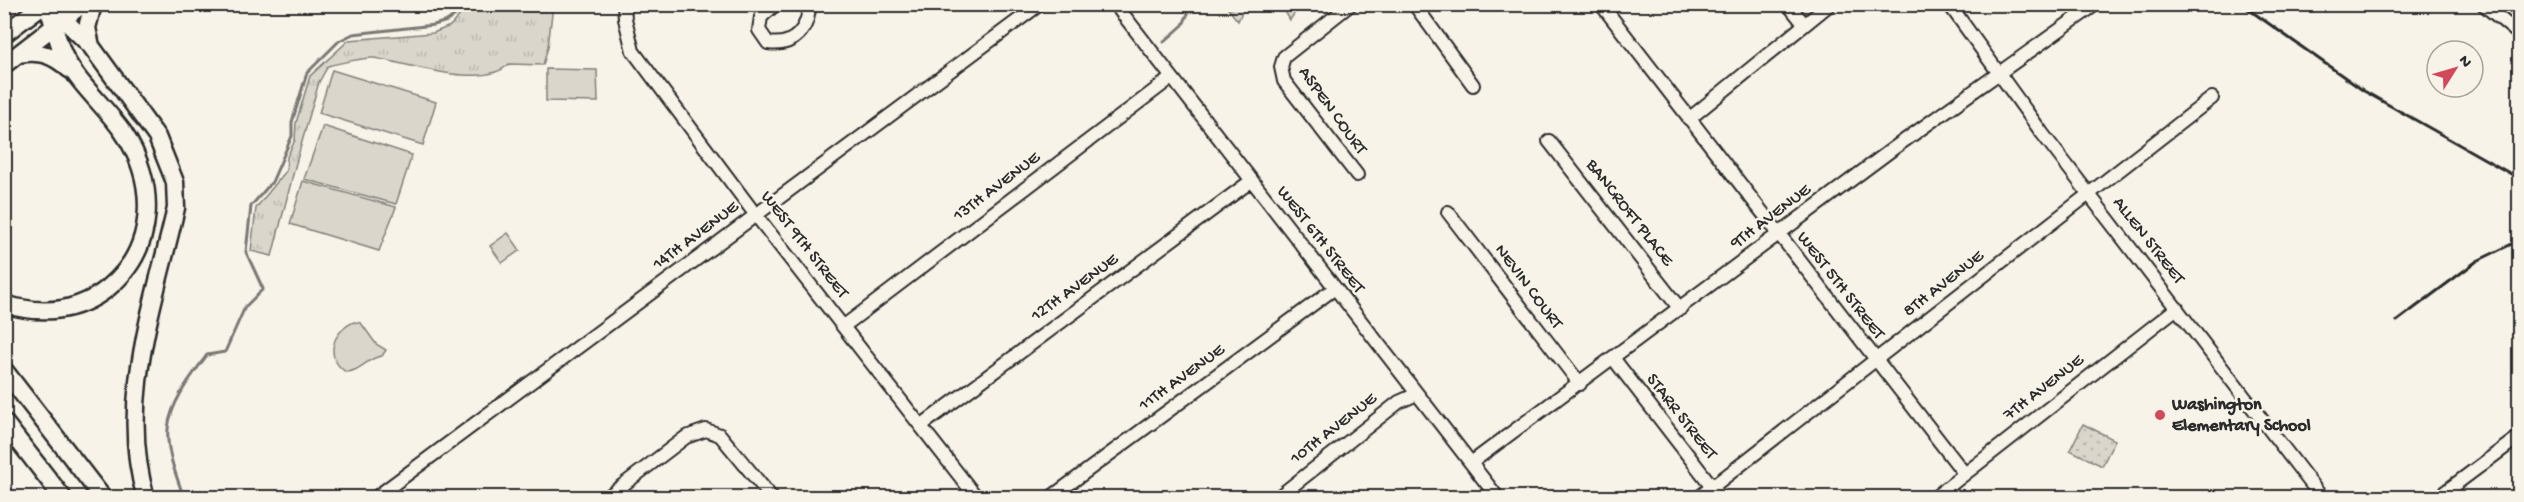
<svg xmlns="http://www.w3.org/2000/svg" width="2524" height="502" viewBox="0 0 2524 502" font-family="'Gochi Hand',sans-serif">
  <defs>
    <pattern id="grass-tufts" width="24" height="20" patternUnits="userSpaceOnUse" patternTransform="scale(1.5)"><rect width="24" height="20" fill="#dad6cc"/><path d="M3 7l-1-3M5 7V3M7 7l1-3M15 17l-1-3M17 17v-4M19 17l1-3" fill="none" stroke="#bbb8af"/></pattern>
    <pattern id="forest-firs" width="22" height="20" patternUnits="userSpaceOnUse" patternTransform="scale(1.5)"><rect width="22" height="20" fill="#dad6cc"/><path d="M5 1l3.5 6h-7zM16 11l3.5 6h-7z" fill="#bbb8af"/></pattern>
    <pattern id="park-dots" width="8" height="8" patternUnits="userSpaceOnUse" patternTransform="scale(1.5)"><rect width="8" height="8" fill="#dad6cc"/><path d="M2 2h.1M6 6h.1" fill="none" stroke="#bbb8af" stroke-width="1.8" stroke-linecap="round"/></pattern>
  </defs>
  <rect width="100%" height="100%" fill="#f7f3e8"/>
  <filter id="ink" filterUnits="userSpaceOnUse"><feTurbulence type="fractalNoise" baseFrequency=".0167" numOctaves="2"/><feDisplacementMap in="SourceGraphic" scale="12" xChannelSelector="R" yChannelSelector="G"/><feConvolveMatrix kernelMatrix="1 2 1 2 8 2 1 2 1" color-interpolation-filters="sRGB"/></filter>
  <g filter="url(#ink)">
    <path fill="url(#grass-tufts)" stroke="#82807c" stroke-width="1.5" d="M464,5H553L548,47L543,65L509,64C482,91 406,62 373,58C366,57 335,64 328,66L319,82L296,163L272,256L251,251L256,208L286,171L287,157L295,140L296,123L310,76L349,40L433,33L450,26L463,12Z"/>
    <path fill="url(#forest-firs)" stroke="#82807c" stroke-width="1.5" d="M1225,5H1245L1238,21Z
      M1285,5H1300L1290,20L1283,8Z"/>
    <path fill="url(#park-dots)" stroke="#82807c" stroke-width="1.5" d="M2083,424L2115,440L2102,466L2070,450Z"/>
    <path fill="#dad6cc" stroke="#82807c" stroke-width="1.5" d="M546,69L597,70L598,102L546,101Z
      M332,70L436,102L423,145L319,113Z
      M323,126L412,155L396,204L304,179Z
      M303,181L396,207L379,251L290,224Z
      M508,233L520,250L502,263L490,246Z
      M354,322L361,323L376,344L386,350L382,356C368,357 360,372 346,372C324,358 332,331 354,322Z"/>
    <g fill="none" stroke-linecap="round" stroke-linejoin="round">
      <path stroke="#7a7874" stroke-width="3" d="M1164,42L1183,25L1192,4
        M184,498C177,477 166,452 168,429C170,403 192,375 207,355L225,352L245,307L263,289L246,252L251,206L272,182L292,136V122L307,73L339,41L353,34L434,25L447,21L459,12V4"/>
      <g stroke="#2b2b2b" stroke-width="16">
        <path id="minor" d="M624,4L625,19L633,51L755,214L977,498
          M776,4L761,17L759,30L768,43C794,47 809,29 809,4
          M1115,4L1498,498
          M1351,4L1284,57L1281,67L1284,81L1357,175
          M1414,4L1473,85
          M1601,4L1964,473
          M1788,4L1804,24
          M1949,4L2042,133L2322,498
          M2483,4L2520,35
          M1689,119L1830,4
          M1549,141L1680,309
          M1448,212L1580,384
          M844,326L1171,78
          M1613,358L1721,498
          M922,425L1251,181
          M1471,463L1894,148L2096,4
          M375,498L1040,4
          M606,498L686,437L706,430L720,435L772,498
          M1050,498L1335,288
          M1277,498L1399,402L1417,394
          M1698,498L2212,98
          M1934,498L2177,308
          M2437,498L2520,436"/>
      </g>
      <g stroke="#2b2b2b" stroke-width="21">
        <path id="major" d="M48,4L91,46L157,137L175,182L176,208C155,301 117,403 146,498
          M4,34L44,4
          M91,46L87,28L93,4
          M19,54C40,50 53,55 69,69
          M4,65L83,4
          M4,304C40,315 77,313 108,288C157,248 157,182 123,132C105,106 78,84 64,56C57,41 54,23 48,8
          M4,370L103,498
          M4,422L63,498"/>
      </g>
      <use href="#minor" stroke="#f7f3e8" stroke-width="12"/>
      <use href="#major" stroke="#f7f3e8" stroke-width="16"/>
      <path stroke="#2b2b2b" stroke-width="3" d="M2241,4L2364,91L2520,179
        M2397,321L2477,261L2520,240"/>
    </g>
  </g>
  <circle fill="#d1495b" stroke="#f7f3e8" stroke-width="2" cx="2160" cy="415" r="6"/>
  <g text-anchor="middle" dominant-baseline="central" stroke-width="5" stroke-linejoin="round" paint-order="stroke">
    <g font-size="18" fill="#2b2b2b" stroke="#f7f3e8">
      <text transform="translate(1332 111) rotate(54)">ASPEN COURT</text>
      <text transform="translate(997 187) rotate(-37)">13TH AVENUE</text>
      <text transform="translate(1629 213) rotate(52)">BANCROFT PLACE</text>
      <text transform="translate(1771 217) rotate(-37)">9TH AVENUE</text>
      <text transform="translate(696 236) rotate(-37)">14TH AVENUE</text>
      <text transform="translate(1320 240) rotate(52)">WEST 6TH STREET</text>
      <text transform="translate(2148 241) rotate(52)">ALLEN STREET</text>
      <text transform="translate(804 245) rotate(52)">WEST 9TH STREET</text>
      <text transform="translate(1944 284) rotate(-38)">8TH AVENUE</text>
      <text transform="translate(1840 286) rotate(52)">WEST 5TH STREET</text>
      <text transform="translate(1528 287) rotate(53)">NEVIN COURT</text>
      <text transform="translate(1075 288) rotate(-36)">12TH AVENUE</text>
      <text transform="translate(1182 378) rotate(-36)">11TH AVENUE</text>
      <text transform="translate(2044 388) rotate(-38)">7TH AVENUE</text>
      <text transform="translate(1681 417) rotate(52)">STARR STREET</text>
      <text transform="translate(1334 429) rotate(-38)">10TH AVENUE</text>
    </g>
    <g font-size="18" font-weight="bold" fill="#2b2b2b" stroke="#f7f3e8" text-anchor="start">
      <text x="2172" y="405">Washington<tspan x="2172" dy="21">Elementary School</tspan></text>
    </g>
  </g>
  <rect width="2524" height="502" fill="none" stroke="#f7f3e8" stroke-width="24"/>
  <rect x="12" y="12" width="2500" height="478" fill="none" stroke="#2b2b2b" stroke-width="2" filter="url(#ink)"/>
  <g transform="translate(2455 69) rotate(53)"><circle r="28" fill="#f7f3e8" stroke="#a5a39c" stroke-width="1.5"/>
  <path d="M0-4.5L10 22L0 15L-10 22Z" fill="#d1495b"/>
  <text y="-9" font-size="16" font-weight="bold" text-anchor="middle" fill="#2b2b2b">N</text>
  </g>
</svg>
